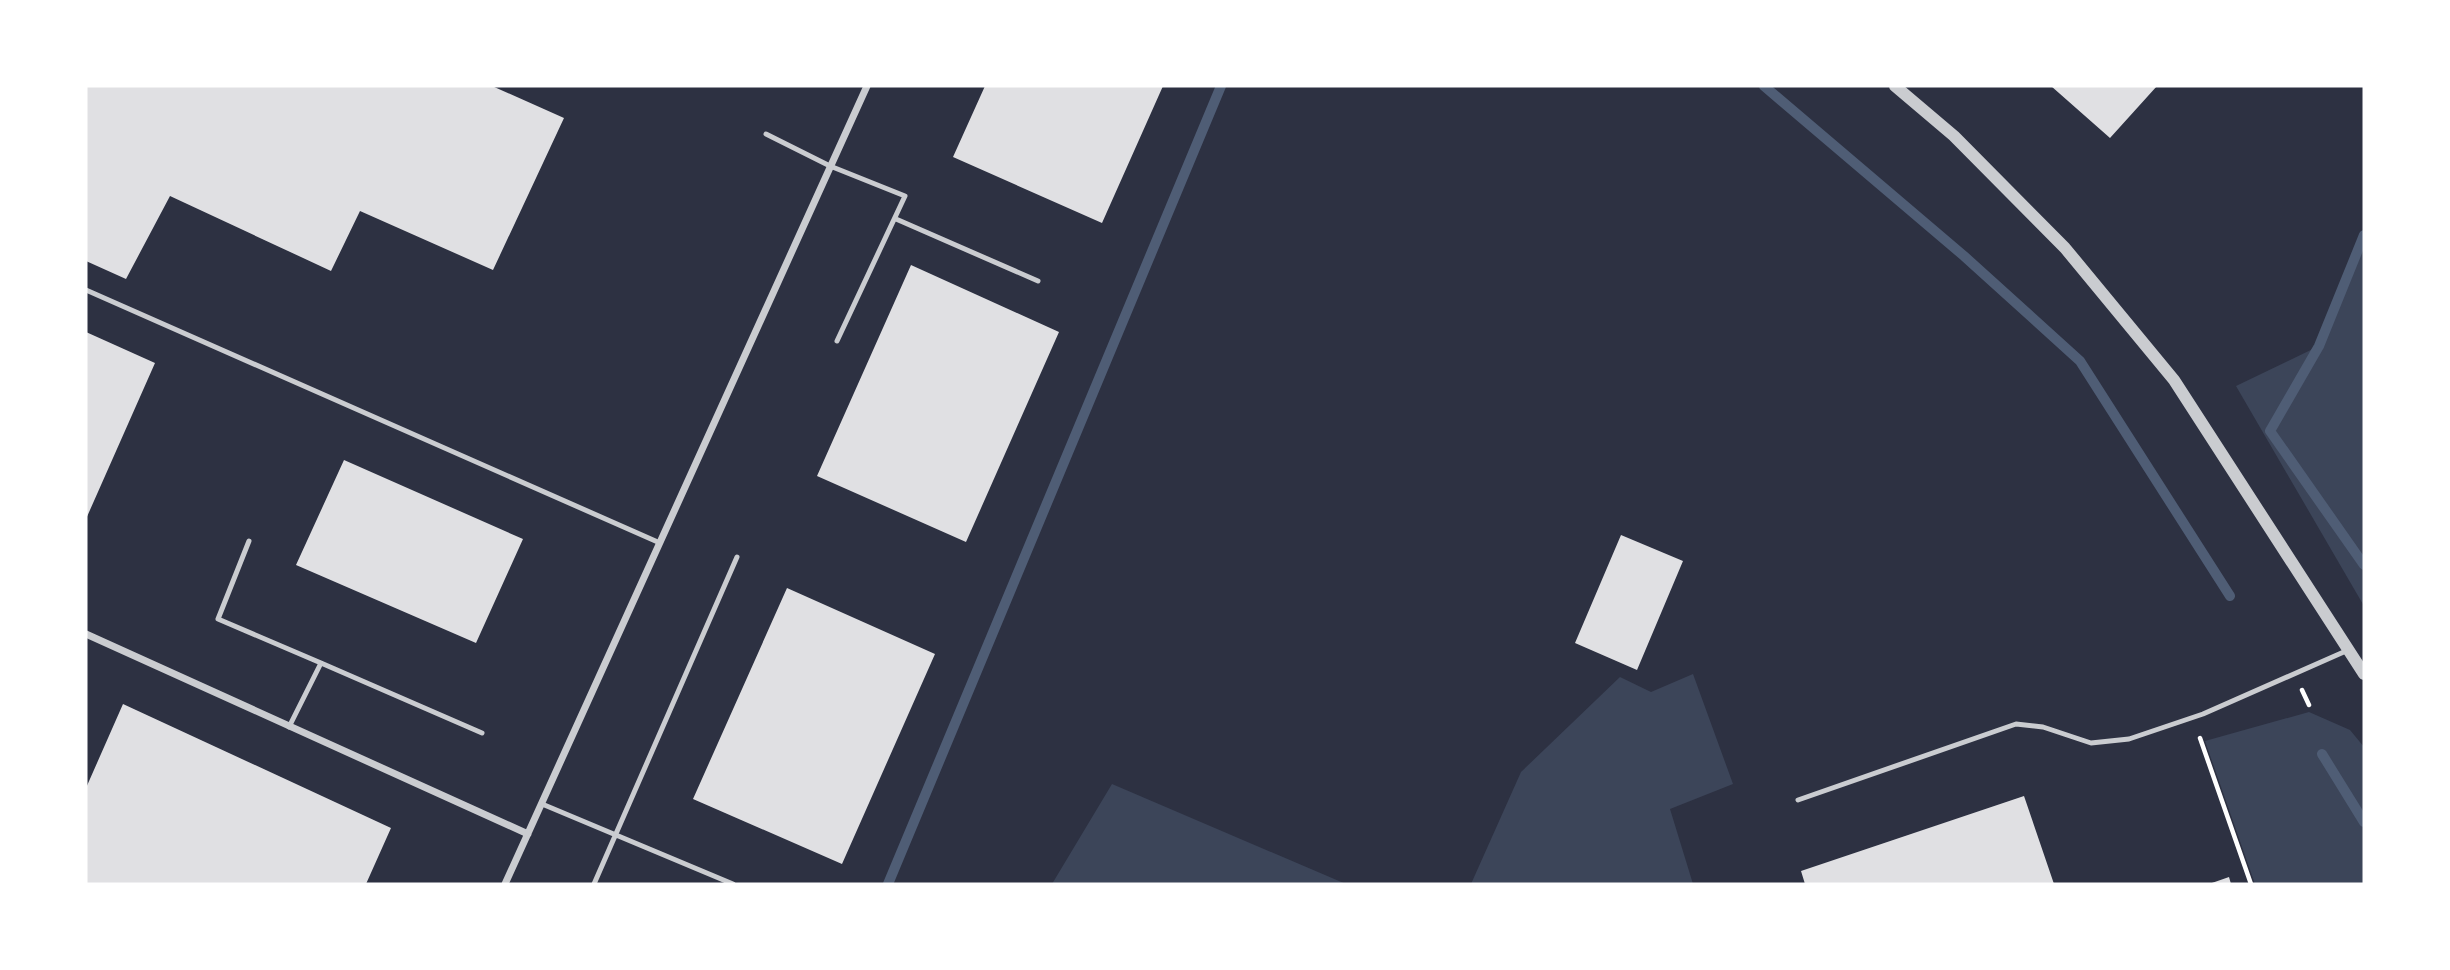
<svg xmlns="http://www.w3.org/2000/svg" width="2450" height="970" viewBox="0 0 2450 970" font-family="Commissioner,sans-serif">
  <rect width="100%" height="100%" fill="#2d3142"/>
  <path fill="#3c4559" d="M2364,235V606L2236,386L2319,346Z
    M1693,674L1733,784L1670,809L1693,884H1471L1521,772L1620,677L1651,692Z
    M2309,712L2350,730L2364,747V884H2255L2205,741Z
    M1112,784L1346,884H1052Z"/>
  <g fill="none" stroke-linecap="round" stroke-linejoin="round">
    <path stroke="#4f5d75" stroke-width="10" d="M1764,86L1964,256L2080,361L2230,596
      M2364,235L2319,346L2270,431L2364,565
      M2322,754L2364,822
      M888,884L1221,86"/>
  </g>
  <path fill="#e0e0e3" d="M86,86H492L564,118L493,270L360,211L331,271L170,196L126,279L86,261Z
    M985,86H1163L1102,223L953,157Z
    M2051,86H2157L2110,138Z
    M911,265L1059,332L966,542L817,476Z
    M86,332L155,363L86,519Z
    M344,460L523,539L476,643L296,565Z
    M1621,535L1683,561L1637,670L1575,643Z
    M787,588L935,654L842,864L693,799Z
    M123,704L391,828L366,884H86V788Z
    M2024,796L2054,884H1805L1801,871Z
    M2229,877L2231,884H2209Z"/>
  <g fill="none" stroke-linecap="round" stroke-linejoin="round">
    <path stroke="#fff" stroke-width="4.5" d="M2302,690L2309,705
      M2200,738L2251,884"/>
    <path stroke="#caccd0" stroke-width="5" d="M766,134L830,166L905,196L837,341
      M896,219L1038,281
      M86,290L660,543
      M249,541L218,619L321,663L289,727
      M321,663L482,733
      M1798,800L2016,724L2043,727L2091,743L2129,739L2203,714L2346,651
      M542,804L733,884
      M594,884L737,557"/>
    <path stroke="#caccd0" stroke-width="7" d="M86,634L528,834
      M505,884L867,86"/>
    <path stroke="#caccd0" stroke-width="12" d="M1895,86L1954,136L2065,248L2174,380L2364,674"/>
  </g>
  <rect width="2450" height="970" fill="none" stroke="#ffffff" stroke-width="175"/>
</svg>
